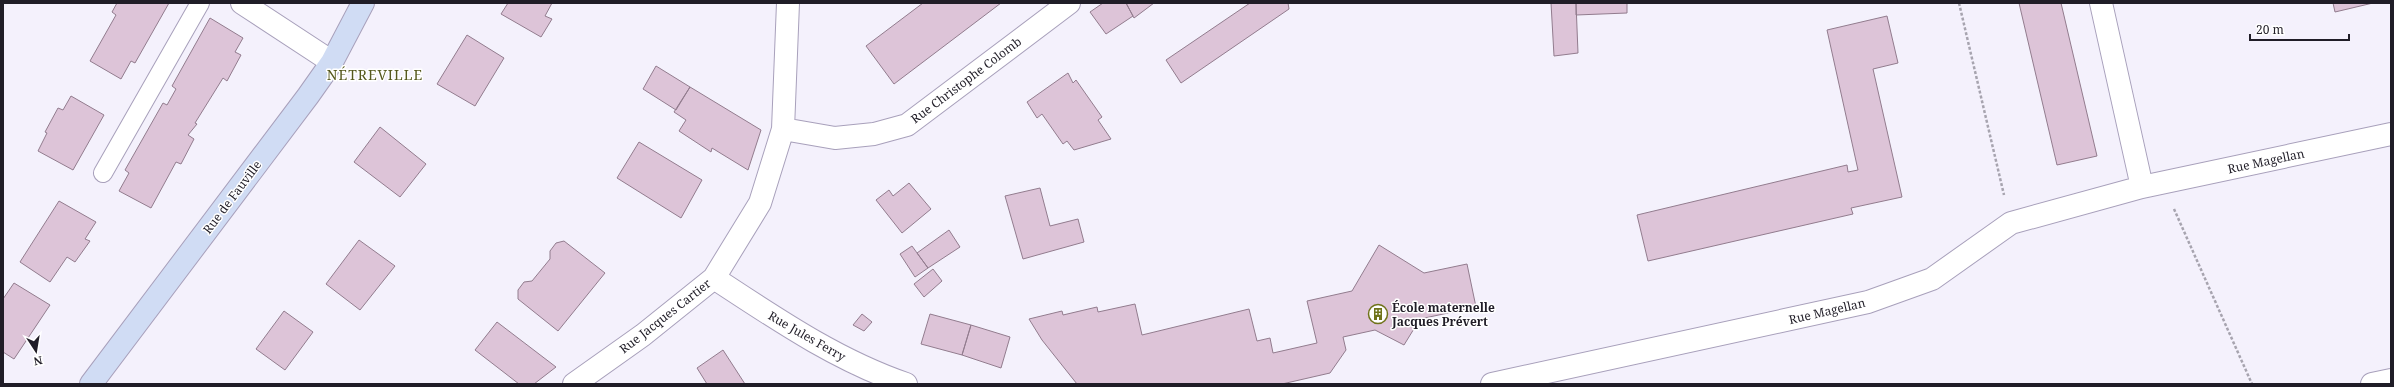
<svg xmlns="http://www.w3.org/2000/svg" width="2394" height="387" viewBox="0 0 2394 387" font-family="'Noto Serif',serif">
  <rect width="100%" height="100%" fill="#f4f1fc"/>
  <path fill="#ddc4d8" stroke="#927c8e" d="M117,3H169L135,63L131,61L121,79L90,61L116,15L112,12Z
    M508,3H552L545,16L552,19L541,37L501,14Z
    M923,3H1001L894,84L866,46Z
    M1103,3H1126L1133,16L1106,34L1090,12Z
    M1126,3H1154L1134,18Z
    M1250,3H1288L1289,9L1181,83L1166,60Z
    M1551,3H1576L1578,53L1554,56Z
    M1576,3H1627V13L1576,15Z
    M2019,3H2061L2097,156L2057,165Z
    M2333,3H2373L2335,12Z
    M1887,16L1898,63L1873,69L1902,197L1851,208L1853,214L1648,261L1637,215L1847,165L1848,172L1858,170L1827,30Z
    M210,18L243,38L235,52L241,55L227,81L223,78L195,123L197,124L188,135L194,139L181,164L176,162L151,208L119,191L129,173L125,170L163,103L167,105L176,89L172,86Z
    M467,35L504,58L475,106L437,84Z
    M656,66L690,87L676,110L643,89Z
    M1068,73L1073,83L1076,80L1102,117L1098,120L1111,139L1074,150L1067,141L1063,144L1042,114L1037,118L1027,102Z
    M690,87L761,130L748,170L712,148L711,152L679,131L686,120L674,112Z
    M71,96L104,115L73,170L38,151L47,133L45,132L58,108L63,110Z
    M380,127L426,164L400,197L354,162Z
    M639,142L702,180L681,218L617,178Z
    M909,183L931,209L902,233L876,200L889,190L893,196Z
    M1040,188L1050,226L1078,219L1084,242L1023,259L1005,196Z
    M59,201L96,222L85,239L90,241L75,262L67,257L50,282L20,262Z
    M949,230L960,247L928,268L917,253Z
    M359,240L395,266L360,310L326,284Z
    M564,241L605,273L558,331L518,299V290L524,282L532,281L550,259V251L556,243Z
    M1379,245L1424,273L1467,264L1476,307L1420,319L1404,345L1375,330L1343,337L1346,350L1330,373L1282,384H1077L1042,340L1029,319L1062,311L1063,315L1097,307L1098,312L1135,304L1142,335L1249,309L1257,341L1270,338L1273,353L1317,343L1307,301L1352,291Z
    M912,246L928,268L915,277L900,254Z
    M933,269L942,281L924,297L914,284Z
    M14,283L50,305L14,359L3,352V299Z
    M284,311L313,332L285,370L256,349Z
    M862,314L872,322L864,331L853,325Z
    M930,314L971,325L962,355L921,344Z
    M497,322L556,367L534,384H519L475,350Z
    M971,325L1010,337L1001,368L962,355Z
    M723,350L745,384H707L697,368Z"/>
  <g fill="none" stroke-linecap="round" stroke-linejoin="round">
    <g stroke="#a8a0bb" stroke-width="20">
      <path id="service" d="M103,173L200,3"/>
    </g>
    <g stroke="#a8a0bb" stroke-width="24">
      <path id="minor" d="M242,3L332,62
        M2101,3L2142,187
        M783,129L835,138L874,134L907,125L1069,3
        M714,278C775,318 836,360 906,384
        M574,384L643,335L714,278L760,203L783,129L788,3
        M1492,384L1868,302L1932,279L2011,223L2142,187L2391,134
        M2372,384L2391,380"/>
    </g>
    <g stroke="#a8a0bb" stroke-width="24">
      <path id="secondary" d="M91,384L308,96L332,62L363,3"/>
    </g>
    <path stroke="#a7a4af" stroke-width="2.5" stroke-dasharray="3 2" stroke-linecap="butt" d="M1959,3L2004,195
      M2174,209L2252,384"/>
    <use href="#service" stroke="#fff" stroke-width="18"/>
    <use href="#minor" stroke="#fff" stroke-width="22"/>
    <use href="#secondary" stroke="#d0dcf4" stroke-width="22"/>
  </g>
  <defs>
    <g id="building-ring" transform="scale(1)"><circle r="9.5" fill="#fff" stroke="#6f7319" stroke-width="1.5"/><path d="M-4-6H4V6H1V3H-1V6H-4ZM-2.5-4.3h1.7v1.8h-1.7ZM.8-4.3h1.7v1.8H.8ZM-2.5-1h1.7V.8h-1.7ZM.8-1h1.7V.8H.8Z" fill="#6f7319"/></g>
  </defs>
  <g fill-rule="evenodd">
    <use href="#building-ring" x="1378" y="314"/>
  </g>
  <g text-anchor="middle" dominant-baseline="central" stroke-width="3" stroke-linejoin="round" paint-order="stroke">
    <g font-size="12" fill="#201d27" stroke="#fff">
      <text transform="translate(966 80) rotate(-37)">Rue Christophe Colomb</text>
      <text transform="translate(2266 161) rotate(-12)">Rue Magellan</text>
      <text transform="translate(232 197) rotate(-53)">Rue de Fauville</text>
      <text transform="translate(1827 311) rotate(-13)">Rue Magellan</text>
      <text transform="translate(665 316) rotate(-38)">Rue Jacques Cartier</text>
      <text transform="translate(807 336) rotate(30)">Rue Jules Ferry</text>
    </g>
    <g font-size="12" font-weight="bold" fill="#201d27" stroke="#fff" text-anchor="start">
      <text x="1392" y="307">École maternelle<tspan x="1392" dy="14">Jacques Prévert</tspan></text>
    </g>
    <g font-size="14" letter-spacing="1" fill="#55581d" stroke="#fff">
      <text x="375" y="74">NÉTREVILLE</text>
    </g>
  </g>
  <rect width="2394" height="387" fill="none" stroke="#201d27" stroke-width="8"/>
  <g transform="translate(36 351) rotate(168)" stroke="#ffffff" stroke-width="3" paint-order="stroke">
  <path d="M0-3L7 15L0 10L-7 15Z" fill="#201d27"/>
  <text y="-6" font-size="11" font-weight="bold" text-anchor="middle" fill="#201d27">N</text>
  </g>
  <path d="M2250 34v6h99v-6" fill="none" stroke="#201d27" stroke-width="2"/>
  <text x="2256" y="34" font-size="12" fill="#201d27" stroke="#ffffff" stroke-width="3" paint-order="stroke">20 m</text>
</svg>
